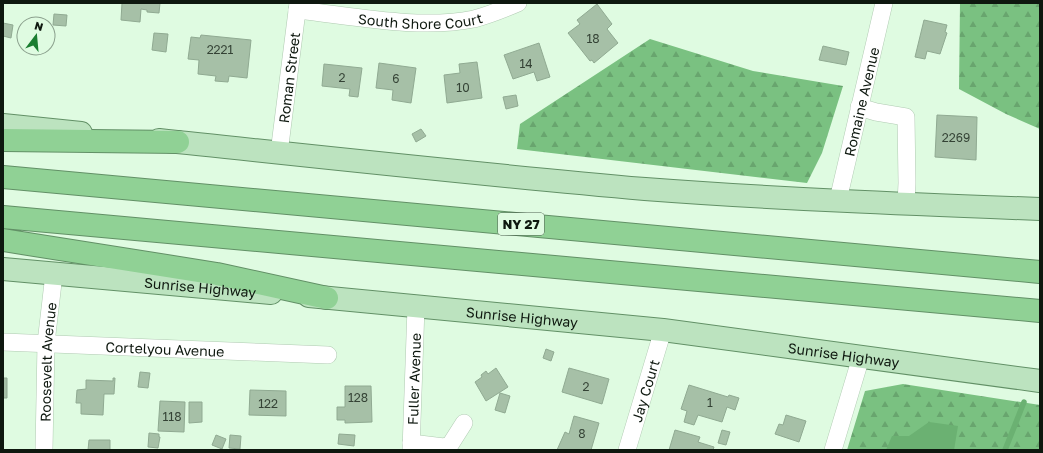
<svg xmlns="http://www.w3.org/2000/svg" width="1043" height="453" viewBox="0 0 1043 453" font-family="'Golos Text',sans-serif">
  <defs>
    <pattern id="forest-firs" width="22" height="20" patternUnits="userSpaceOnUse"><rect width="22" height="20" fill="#7ac181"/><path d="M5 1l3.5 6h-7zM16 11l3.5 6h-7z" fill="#68a56e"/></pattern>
  </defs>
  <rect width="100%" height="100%" fill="#dffbe1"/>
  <path fill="url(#forest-firs)" d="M960,3H1040V129L1006,114L959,89Z
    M650,39L753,71L843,86L822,153L807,183L517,149L520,124Z
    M903,384L1040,405V450H847L865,391Z"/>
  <path fill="#6bb172" d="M929,422L958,426L954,450H886L892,436H909Z"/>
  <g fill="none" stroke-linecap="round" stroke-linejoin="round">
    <path stroke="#6bb172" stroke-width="5.5" d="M1005,450L1024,402"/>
  </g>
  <path fill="#a6c0a7" stroke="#90aa92" d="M122,3H160L159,13L147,12V10L141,9L140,22L121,20Z
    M597,4L612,24L607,29L618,43L594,63L592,60L590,61L568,33L580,24L577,20Z
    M54,14L67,15L66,26L53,25Z
    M924,20L947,25L945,32L947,33L940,54L927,51L925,59L915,57Z
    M3,23L13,25L11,38L3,36Z
    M154,33L168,34L166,52L152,50Z
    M201,35L251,40L247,78L229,76L228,82L215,81L216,76L198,74L199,60L188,59L191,37L200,38Z
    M539,43L550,77L537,81L534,72L513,79L504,55Z
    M823,46L849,52L846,65L819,60Z
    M477,62L482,98L447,103L444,75L460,73L459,64Z
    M379,63L416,68L411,103L392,100L393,90L376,88Z
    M324,64L362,68L358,97L349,96L350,89L322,86Z
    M516,95L518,106L506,109L503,97Z
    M937,115L977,117L976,160L935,157Z
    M421,129L426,136L416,142L412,134Z
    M546,349L554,352L551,361L543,358Z
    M496,368L508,387L486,401L475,382L482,377L481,375L486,371L488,374Z
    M569,368L609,379L602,404L562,392Z
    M140,372L150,373L148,388L138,387Z
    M3,378H7V398H3Z
    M113,378H115L114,394H104L103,415L81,414V403H76L77,390L86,389V380L113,381Z
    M689,385L728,397L729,395L739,398L735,410L727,407L722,422L698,415L694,425L684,422L687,411L681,409Z
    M345,386H371L372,422L345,423V420H337V407H345Z
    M250,390L286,391V416L249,415Z
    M500,393L510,396L505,413L495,410Z
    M160,401L185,402L184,432L158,431Z
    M189,402H202V422L189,423Z
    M786,415L806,421L799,442L775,434L779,424L783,425Z
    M574,416L599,423L591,450H557L565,432L569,434Z
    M675,430L700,437L698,442L714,447L713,450H669Z
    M722,430L730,432L726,445L718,443Z
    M149,433L159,434V437H160L158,448L148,447Z
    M339,434L355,435L354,446L338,444Z
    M216,435L226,439L222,449L212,445Z
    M230,435L241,436L240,449L229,448Z
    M89,440H110V450H88Z"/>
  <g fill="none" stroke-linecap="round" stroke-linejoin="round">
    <g stroke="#b0cab2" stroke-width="18">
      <g id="minor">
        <path id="s1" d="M297,10C353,16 419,30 474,19C489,15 504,9 518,3"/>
        <path d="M859,107L876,112L906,117L907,183L906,204"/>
        <path id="s2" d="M279,153L298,3"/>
        <path id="s3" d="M838,200L884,3"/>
        <path id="s4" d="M3,342L328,355"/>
        <path d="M411,443L444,447L450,445L464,423"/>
        <path id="s5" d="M44,450L46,343L54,274"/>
        <path id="s6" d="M411,450L416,307"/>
        <path id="s7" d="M627,450L663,330"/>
        <path d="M833,450L861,357"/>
      </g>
    </g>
    <g stroke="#629066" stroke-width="24">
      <g id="major">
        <path d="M3,125L81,133"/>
        <path d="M159,140C321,157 483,175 645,189C777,199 908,204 1040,209"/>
        <path id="s8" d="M3,269L271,293"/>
        <path id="s9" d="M309,296L663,330L1040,381"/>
      </g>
    </g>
    <g stroke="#629066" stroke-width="24">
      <path id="highway" d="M3,140L178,142
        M3,177L1040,272
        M3,217L1040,311
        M3,240L217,274L327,298"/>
    </g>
    <use href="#minor" stroke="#fff" stroke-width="17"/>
    <use href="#major" stroke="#bce3bf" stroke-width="22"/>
    <use href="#highway" stroke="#90d195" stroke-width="22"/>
  </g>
  <g text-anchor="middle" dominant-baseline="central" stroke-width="3" stroke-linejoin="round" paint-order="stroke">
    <g font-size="12" fill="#344235">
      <text x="593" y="38">18</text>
      <text x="220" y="49">2221</text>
      <text x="526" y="63">14</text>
      <text x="342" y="77">2</text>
      <text x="396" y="78">6</text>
      <text x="463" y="87">10</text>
      <text x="956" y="137">2269</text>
      <text x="586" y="386">2</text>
      <text x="358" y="397">128</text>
      <text x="710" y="402">1</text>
      <text x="268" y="403">122</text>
      <text x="172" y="416">118</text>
      <text x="582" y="433">8</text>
    </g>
    <rect fill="#dffbe1" stroke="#4d5c4e" stroke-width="1" x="498" y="213" width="46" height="22" rx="3"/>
    <g font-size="13" font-weight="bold" fill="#0e180f">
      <text x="521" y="224">NY 27</text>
    </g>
    <g font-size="14" fill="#0e180f" stroke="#dffbe1">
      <text stroke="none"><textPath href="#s1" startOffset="124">South Shore Court</textPath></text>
      <text stroke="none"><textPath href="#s2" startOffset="76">Roman Street</textPath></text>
      <text stroke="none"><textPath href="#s3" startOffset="101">Romaine Avenue</textPath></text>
      <text stroke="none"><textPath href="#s8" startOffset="198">Sunrise Highway</textPath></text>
      <text stroke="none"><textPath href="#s9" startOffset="214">Sunrise Highway</textPath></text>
      <text stroke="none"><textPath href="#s4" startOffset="162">Cortelyou Avenue</textPath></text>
      <text stroke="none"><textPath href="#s9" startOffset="538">Sunrise Highway</textPath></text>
      <text stroke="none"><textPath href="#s5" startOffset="88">Roosevelt Avenue</textPath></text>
      <text stroke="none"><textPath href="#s6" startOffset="71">Fuller Avenue</textPath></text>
      <text stroke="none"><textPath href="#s7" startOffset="62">Jay Court</textPath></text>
    </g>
  </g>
  <rect width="1043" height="453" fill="none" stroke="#0e180f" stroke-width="8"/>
  <g transform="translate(36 36) rotate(16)"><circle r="19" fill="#dffbe1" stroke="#8ba08d"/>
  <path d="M0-3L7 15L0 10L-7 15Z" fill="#1a7d30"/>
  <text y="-6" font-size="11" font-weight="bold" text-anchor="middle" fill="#0e180f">N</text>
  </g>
</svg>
